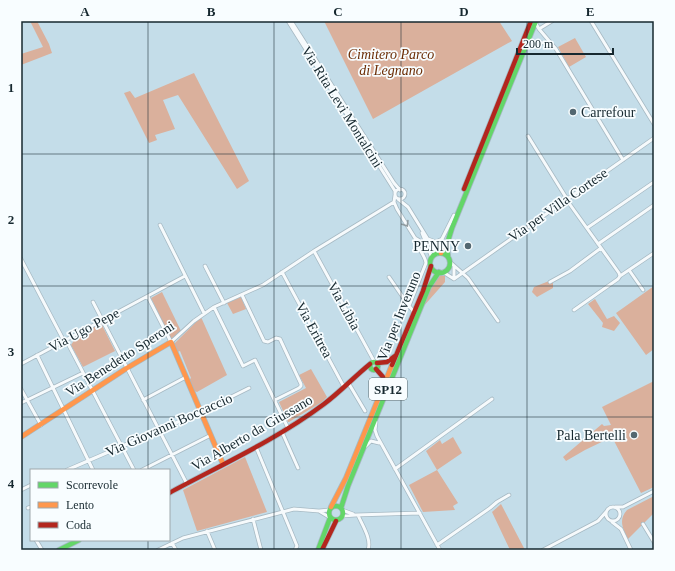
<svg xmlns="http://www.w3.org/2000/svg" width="675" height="571" viewBox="0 0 675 571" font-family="'Times New Roman',serif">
  <rect width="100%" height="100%" fill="#c4dde9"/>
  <path fill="#dab09c" d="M30,21H37L49,44L52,53L21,65V54L43,47Z
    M324,21H499L512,41L373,119Z
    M575,38L586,57L569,67L558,47Z
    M194,73L249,181L237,189L178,95L163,100L175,129L155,135L157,140L149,143L124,93L130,91L135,98Z
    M440,275L445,276V282L422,308L431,287Z
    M549,281L553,283V288L537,297L532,292L534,287Z
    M654,286V349L646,355L616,313Z
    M162,292L181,331L171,339L151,298Z
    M241,297L246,309L233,314L227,303Z
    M595,299L607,319L614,316L620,323L614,331L602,327L603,323L588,304Z
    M201,317L227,375L197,392L194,391L189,380L191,378L180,351L177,352L174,344Z
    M100,324L102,325L115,351L83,367L71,345L73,342V338Z
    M311,369L327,397L322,402L289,422H288L279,402L306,388L299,375Z
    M654,381V487L641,493L612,437L585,450L566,461L563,457L602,424L604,426L611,425L602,407Z
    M453,437L462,453L437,470L458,503L453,506L455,510L423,512L409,485L437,470L426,451L440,440L442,444Z
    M245,457L267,512L197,531L183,490Z
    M654,496V513L628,539C623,529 618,520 627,510Z
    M501,504L525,550H510L492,512Z"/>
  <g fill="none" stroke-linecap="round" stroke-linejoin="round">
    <g stroke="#a6b9c3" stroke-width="4.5">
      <path id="street" d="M288,21L395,191V194
        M291,21L394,183L400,190
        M591,21L654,124
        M535,22L539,29L556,49L623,160
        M539,29L552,21
        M527,47C533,40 543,43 552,44
        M528,136L567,199
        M395 194a5 5 0 1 1 10 0a5 5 0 1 1-10 0Z
        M395,195L394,202L397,209L415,238L428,246
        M398,199L408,207L437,254
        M566,199L619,273L620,276
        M160,225L204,313
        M587,228L654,182
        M422,233L432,258
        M428,239L436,242L442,239L454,215
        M598,244L654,205
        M314,251L374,361
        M21,259L64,341
        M450,262L468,278L498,321
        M205,266L224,303
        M454,266V279
        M629,270L643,290
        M282,272L344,387
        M443,272L454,279L654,138
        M389,277L409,306L414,312
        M550,282L570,271L601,248
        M242,295L264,341L268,342L276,338L280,339L301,384V386L299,388L275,400
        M148,297L171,342L194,321L214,307L263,285L314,251L394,202
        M93,302L187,484
        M409,306L426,263C425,254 416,248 415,238
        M214,307L243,366L255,360L288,428
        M574,310L618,279L620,276L654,253
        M66,340L134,470
        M37,355L93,470
        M21,364L185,276
        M349,384L365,411
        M21,389L41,425
        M143,400L186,377
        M21,403L83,373
        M376,422L375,430L377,436L440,550
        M282,432L298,468
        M366,446L371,441L379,443
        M256,447L297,546L295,550
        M395,469L492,399
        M67,470L201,412L249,388
        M142,470L211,435
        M21,490L31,485
        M606 514a7 7 0 1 1 14 0a7 7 0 1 1-14 0Z
        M615,507H623L654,491
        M28,508L31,507
        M342,510L353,514
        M319,511L329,517
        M358,515C362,525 372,539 368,550
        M342,516L356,515L420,513
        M253,519L261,550
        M612,522L621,529L631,550
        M643,524L654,542
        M207,531L215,550
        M36,540L42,550
        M172,543L176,550
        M437,545L490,508L497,502L509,495
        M158,550L183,538L294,509L319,511L329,510
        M543,550L598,521L606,512"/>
    </g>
    <g stroke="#a6b9c3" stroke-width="6">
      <path id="fast" d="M430 263a10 10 0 1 1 20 0a10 10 0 1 1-20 0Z
        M448,256L447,244L452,228L536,21
        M370 366a4 4 0 1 1 8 0a4 4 0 1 1-8 0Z
        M329 513a7 7 0 1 1 14 0a7 7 0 1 1-14 0Z
        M341,508L348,486L429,287L439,272
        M59,550L79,540
        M318,550L330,518"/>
    </g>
    <g stroke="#a6b9c3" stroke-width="6">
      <path id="slow" d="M441,253L444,244
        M21,437L127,368L171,342L223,464
        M331,507L346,478L392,365"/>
    </g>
    <g stroke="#a6b9c3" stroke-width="6">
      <path id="jam" d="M464,189L531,21
        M377,363L387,362L395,356
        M392,365L423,291L431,266
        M376,369L383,377L382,387
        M169,493C221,465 276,440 324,404C340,392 354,377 370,364
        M322,550L336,521"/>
    </g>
    <use href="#street" stroke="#f6fafc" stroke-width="3"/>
    <use href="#fast" stroke="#63d668" stroke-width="4.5"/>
    <use href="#slow" stroke="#ff974d" stroke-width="4.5"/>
    <use href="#jam" stroke="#b3261e" stroke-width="4.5"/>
  </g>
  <defs><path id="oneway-chevron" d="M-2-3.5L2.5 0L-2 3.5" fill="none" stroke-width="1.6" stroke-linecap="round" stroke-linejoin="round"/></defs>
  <use stroke="#919ca0" href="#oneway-chevron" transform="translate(406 224) rotate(58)"/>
  <path fill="none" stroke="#16282f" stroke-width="1" stroke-opacity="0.55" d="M148,21V470M274,21V550M401,21V550M527,21V550M21,154H654M21,286H654M21,417H654M148,540V550"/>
  <g fill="#536770" stroke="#f8fdff" stroke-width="1.5">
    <circle cx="573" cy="112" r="4"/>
    <circle cx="468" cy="246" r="4"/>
    <circle cx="634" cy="435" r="4"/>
  </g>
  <g text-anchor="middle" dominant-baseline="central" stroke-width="3.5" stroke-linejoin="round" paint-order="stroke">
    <rect fill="#f8fdff" stroke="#5a686d" stroke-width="1" x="369" y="378" width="38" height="22" rx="3"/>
    <g font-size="13" font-weight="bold" fill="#16282f">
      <text x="388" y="389">SP12</text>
    </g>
    <g font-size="14" font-style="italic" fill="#6b2c04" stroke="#f8fdff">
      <text x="391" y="54">Cimitero Parco<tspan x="391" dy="16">di Legnano</tspan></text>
    </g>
    <g font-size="14" fill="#16282f" stroke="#f8fdff">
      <text transform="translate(342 107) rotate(58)">Via Rita Levi Montalcini</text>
      <text transform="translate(558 205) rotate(-35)">Via per Villa Cortese</text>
      <text transform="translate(344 306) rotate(61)">Via Libia</text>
      <text transform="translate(399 316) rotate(-68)">Via per Inveruno</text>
      <text transform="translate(84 330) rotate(-28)">Via Ugo Pepe</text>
      <text transform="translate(314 330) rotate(61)">Via Eritrea</text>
      <text transform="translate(120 359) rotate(-33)">Via Benedetto Speroni</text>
      <text transform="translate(169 425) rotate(-24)">Via Giovanni Boccaccio</text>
      <text transform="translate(252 433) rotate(-30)">Via Alberto da Giussano</text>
    </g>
    <g font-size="14" fill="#16282f" stroke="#f8fdff" text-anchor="end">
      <text x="581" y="112" text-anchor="start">Carrefour</text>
      <text x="460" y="246">PENNY</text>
      <text x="626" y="435">Pala Bertelli</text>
    </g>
  </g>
  <rect width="675" height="571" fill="none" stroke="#f8fdff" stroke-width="44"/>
  <rect x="30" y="469" width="140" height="72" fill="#f8fdff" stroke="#9ea8ac"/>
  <rect x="38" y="482" width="20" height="6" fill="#63d668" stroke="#9ea8ac"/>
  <text x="66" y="489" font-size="12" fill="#16282f">Scorrevole</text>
  <rect x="38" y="502" width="20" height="6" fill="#ff974d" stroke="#9ea8ac"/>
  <text x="66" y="509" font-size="12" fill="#16282f">Lento</text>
  <rect x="38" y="522" width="20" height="6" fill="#b3261e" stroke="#9ea8ac"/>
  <text x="66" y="529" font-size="12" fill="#16282f">Coda</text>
  <path d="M517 48v6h96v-6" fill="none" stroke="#16282f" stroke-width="2"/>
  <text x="523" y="48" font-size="12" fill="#16282f" stroke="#f8fdff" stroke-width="3" paint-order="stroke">200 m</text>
  <rect x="22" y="22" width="631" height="527" fill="none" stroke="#16282f" stroke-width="1.5"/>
  <g font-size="13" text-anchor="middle" font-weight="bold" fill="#16282f">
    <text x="85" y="16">A</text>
    <text x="211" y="16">B</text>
    <text x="338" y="16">C</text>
    <text x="464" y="16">D</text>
    <text x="590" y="16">E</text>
    <text x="11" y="92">1</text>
    <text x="11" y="224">2</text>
    <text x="11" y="356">3</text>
    <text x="11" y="488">4</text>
  </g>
</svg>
